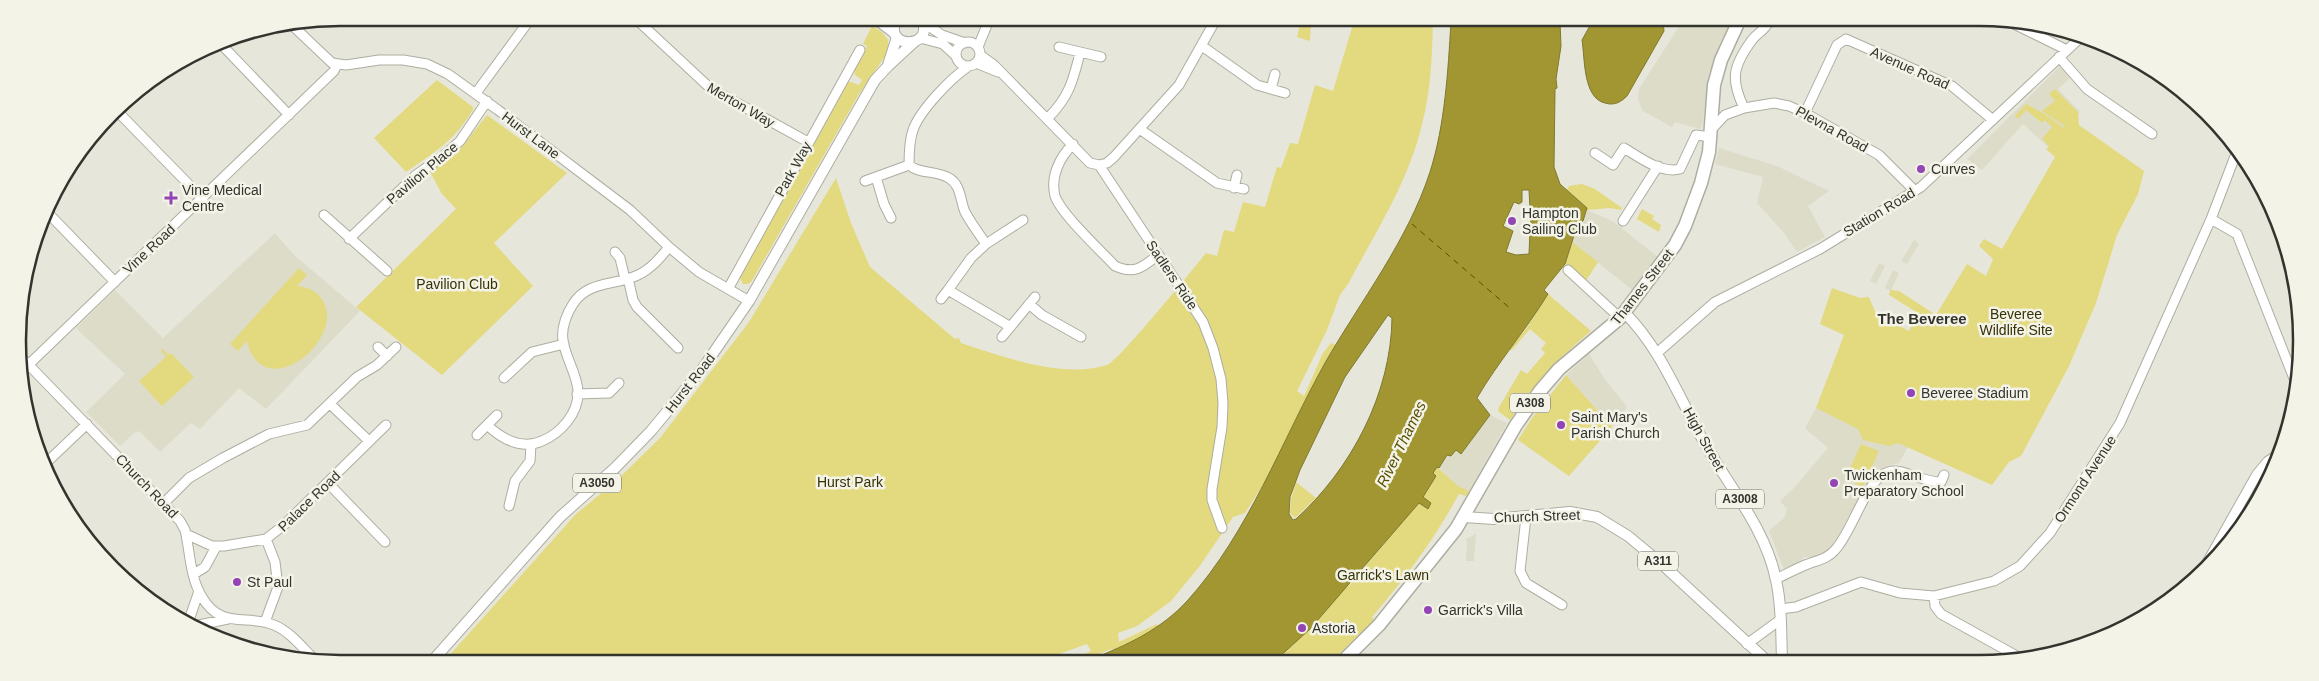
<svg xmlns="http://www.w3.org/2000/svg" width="2319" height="681" viewBox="0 0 2319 681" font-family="Arial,sans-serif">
  <rect width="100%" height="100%" fill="#e7e6da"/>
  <path fill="#dddcc9" d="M1682,22L1731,23L1722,39L1708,76L1703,123L1700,129L1675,122L1672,127L1643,111L1638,100L1639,89Z
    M2061,65L2072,76L2058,89L2080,112L2056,154L2023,124L1982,170L1967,159Z
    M1719,148L1777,166L1829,191L1808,206L1825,237L1797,252L1784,233L1757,203L1763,177L1715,164Z
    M1587,210L1614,222L1659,258L1635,292L1572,242L1577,226L1583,221Z
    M275,233L294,255L360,311L266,409L239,388L200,429L191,423L160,452L139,431L134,433L120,446L86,412L125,374L76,328L115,290L163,338Z
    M1914,240L1919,244L1907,264L1901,261Z
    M1879,263L1885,266L1876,284L1870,281Z
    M1893,270L1899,273L1891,291L1885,288Z
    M1589,354L1604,378L1627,407L1612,427L1566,375Z
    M1816,408L1908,447L1899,463L1886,466L1872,475L1847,525L1827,553L1815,557H1804L1794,568L1784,570L1769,531L1785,517L1787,509L1780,501L1793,489L1828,448L1805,428Z
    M1490,415L1507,423L1469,491L1458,486L1439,468L1447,454L1456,450L1461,453Z
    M1476,534L1474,561H1466L1467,542L1466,539Z"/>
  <path fill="#e3d97e" d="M1301,21H1311L1310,41L1297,37Z
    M1354,21H1433C1432,56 1431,90 1422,124C1409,181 1375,233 1348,284L1340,295L1327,330L1297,391L1304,396L1323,353L1331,343L1339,346L1275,466L1245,513L1233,517L1199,567L1171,601L1137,626L1118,633L1119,642L1157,624L1160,632L1120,654L1111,649L1101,653L1099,659H1073L1091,651L1087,644L1045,659L447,658L576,514L616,481L660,438L749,322L836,178L851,223L870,267L955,339L959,338L961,343C1004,357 1062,379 1107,365C1118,362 1194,268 1206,253L1217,256L1224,230L1234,232L1243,202L1265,207L1277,167L1281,168L1290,143L1298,144L1315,85L1333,91Z
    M872,26L882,32L888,40V52L859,94L752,281L748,284H743L739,276L847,82H851L859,85L862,80L855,75L854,69L867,46L863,44Z
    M437,80L473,107V110C453,142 436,151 406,172L374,138Z
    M2055,89L2078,112L2079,125L2144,171L2138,194L2117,235L2096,303L2069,366L2021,456L2009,462L1992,485L1898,443L1889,446L1863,440L1858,429L1816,408L1844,335L1820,324L1832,288L1860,298L1869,297L1876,314L1909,331L1918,313L1889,295L1890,290L1899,291L1936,315L1967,264L1986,276L1993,259L1979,246L1984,239L2002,249L2055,157L2046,149L2049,146L2042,139L2052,127L2045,120L2042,123L2026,110L2018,119L2015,116L2026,104L2045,114L2064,128L2065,126L2042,111L2055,101L2049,94Z
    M487,115L567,173L494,243L533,286L442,375L356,307L456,209L442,194L430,172L457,153Z
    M1582,184L1595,189L1622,208L1621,210L1610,208L1587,210L1586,207L1567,190L1569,186Z
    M1642,209L1654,216L1652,219L1661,225L1659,232L1637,219Z
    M1572,242L1598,262L1586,281L1565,264Z
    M299,268L307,275L297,286C307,287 318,291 323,301C346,340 263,407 247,341L238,351L230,344Z
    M1548,294L1591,331C1557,359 1535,384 1510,420L1498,411L1499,407L1521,370L1527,374L1545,353L1541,349L1546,343L1530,329L1511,351L1510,349L1528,326Z
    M163,349L168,355L171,353L194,377L162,406L139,381L166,357L161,351Z
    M1566,375L1612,427L1569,476L1518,440L1532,418Z
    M1861,444L1879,451L1863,487L1845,479Z
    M1437,467L1458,486L1469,491L1466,496L1459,494C1434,540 1406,577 1372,617L1374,620L1334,659H1277L1310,629L1344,584L1349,586L1419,502L1426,507L1422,497L1436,476L1433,474Z
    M1296,482L1316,498L1295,518L1290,513L1291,500Z"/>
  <path fill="#a19631" stroke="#807930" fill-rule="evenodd" d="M1451,22H1560L1561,46L1556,79L1557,88L1555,89L1554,167L1560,184L1587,208L1583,221L1577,226L1565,264L1544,290L1548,294C1526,330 1498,362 1477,398L1490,415L1461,454L1456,450L1451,456L1447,455L1439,468L1437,467L1433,473L1436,476L1423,497L1431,503L1428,509L1419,503L1310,629L1277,659H1091C1126,646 1162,629 1188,600C1249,532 1281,442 1325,363C1361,300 1407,242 1430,172C1445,125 1448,71 1451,22ZM1522,190H1529L1531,227H1526V230H1530L1529,254L1516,255L1506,252L1513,231L1503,226L1514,202L1519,204L1522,202ZM1388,315L1392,318C1391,394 1351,469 1296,519L1293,520L1289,514L1290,497L1300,470L1345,377Z
    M1592,22H1663L1664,31L1627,96C1621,102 1614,106 1605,103C1583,98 1585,59 1582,40Z"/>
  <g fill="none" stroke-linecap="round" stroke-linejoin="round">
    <path stroke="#574f00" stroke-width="1" stroke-dasharray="6 5" stroke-linecap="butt" d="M1412,224L1512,310"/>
    <g stroke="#adada1" stroke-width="11">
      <path id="minor" d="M636,19L710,88L808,142
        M875,19L895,34
        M924,23L942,35L965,43
        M2014,24L2067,50
        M294,27L332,63L346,65L379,60H403L427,64L448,74L498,110L630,210L669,247L699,272L749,301
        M920,38L943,44L956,56
        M219,42L289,115
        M956 54a12 12 0 1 1 24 0a12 12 0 1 1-24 0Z
        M1202,46L1257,85L1285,93
        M978,47L989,20
        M1059,47L1101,57
        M980,55L994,65L1090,163L1099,165L1203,322L1213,348L1221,379L1223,403L1222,427L1212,489V500L1222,528
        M2059,57L2087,89L2152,134
        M976,63L998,72
        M969,66C951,78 920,110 913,130C909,141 909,154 909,165C919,174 935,170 949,178C961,185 960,200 965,212C971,223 979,234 986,244
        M1271,89L1275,74
        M476,93L531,18
        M1744,108C1730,79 1733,66 1752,40C1757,33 1764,31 1768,23
        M117,111L203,199
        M1805,113L1837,45L1846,39L1952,86L1993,120
        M1048,118C1069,97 1073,81 1080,53
        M1141,130L1217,183L1244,189
        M1711,130L1725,115L1744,108L1774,103L1789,106L1805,113L1879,155L1915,191
        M1073,144C1060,157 1050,176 1055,196C1061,214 1101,251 1115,266C1135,275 1143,267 1158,255
        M1595,153L1613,165L1624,148C1639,157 1661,174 1680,169L1696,135L1711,137
        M1099,165L1107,163L1114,157L1179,85L1215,21
        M876,177L884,204L891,218
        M865,181L909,165
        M1234,188L1237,175
        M47,212L115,282
        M324,215L387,271
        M2211,219L2237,234L2295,381
        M1623,221L1658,166
        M349,239L416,175L443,156L460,141L487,101
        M615,252L620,258L625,279
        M1568,270L1620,318
        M628,278L633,300L637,307L678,348
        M728,289L860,50
        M941,299L948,290
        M1029,304L1042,315L1081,337
        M1009,326L948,290L971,258L986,244L1023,220
        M1002,337L1035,297
        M378,347L387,356
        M1657,353L1715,302L1820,249L1921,187L2079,39
        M22,358L180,521L185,530C190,551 190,578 202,597C221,630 247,614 274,625C289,631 301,646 312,657
        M23,370L334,71L337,64
        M504,378L532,352L564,344
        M577,394L609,393L619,383
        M330,404L369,441
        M487,425C502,439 521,450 542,441C561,433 579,413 578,391C577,374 565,357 563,340C561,328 567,313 573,304C588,280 616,286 638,275C651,269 660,258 669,247
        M477,435L497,415
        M47,462L87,424
        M328,483L385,542
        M164,503L189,478L223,458L269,434L307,425L357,377L377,365L396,347
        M509,506L515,481L530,461L531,445
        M1526,517L1520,571L1526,583L1562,605
        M186,534L212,546H224L266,539L284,525L386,425
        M2204,568L2257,474L2268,461L2276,456
        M194,574L205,567L216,547
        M1776,579C1787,574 1797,568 1808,564C1818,560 1827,559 1835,550C1853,531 1866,479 1888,472C1903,467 1923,483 1941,482L1944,475
        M1934,596L1935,606L1941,614L2024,660
        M1780,609L1796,607L1861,582L1900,593L1934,596L1994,581L2020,566L2050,533L2120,423L2211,219L2237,151
        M265,622L278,587L275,562L266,539
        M188,623L199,591
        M194,626L228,619
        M1747,644L1780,620"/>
    </g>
    <g stroke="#adada1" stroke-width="12">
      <path id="major" d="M896,20C883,50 935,49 922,20
        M888,65L897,37
        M1625,313C1661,349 1679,398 1704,442C1729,487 1766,529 1776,580C1782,606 1781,634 1782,660
        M1464,517L1494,519L1570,512L1597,517L1628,536L1663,565L1766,660
        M435,658L560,517L616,467L651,431L703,368L749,301L875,80L888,66L914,42"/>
    </g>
    <g stroke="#adada1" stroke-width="15">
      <path id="highway" d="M1345,659L1379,625L1456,529L1516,425L1540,391L1559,369L1620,318L1675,245L1685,226L1701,183L1709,152L1714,85L1721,60L1738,23"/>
    </g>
    <use href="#minor" stroke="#fff" stroke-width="9"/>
    <use href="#major" stroke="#fff" stroke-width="10"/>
    <use href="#highway" stroke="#fff" stroke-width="12"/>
  </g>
  <g fill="#9344b5" stroke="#f4f3e8" stroke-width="2">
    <circle cx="1921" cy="169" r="5"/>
    <path d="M168.5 190.5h5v5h5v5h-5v5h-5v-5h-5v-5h5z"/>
    <circle cx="1512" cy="221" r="5"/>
    <circle cx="1911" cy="393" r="5"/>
    <circle cx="1561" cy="425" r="5"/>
    <circle cx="1834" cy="483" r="5"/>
    <circle cx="237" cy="582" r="5"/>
    <circle cx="1428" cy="610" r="5"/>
    <circle cx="1302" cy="628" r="5"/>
  </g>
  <g text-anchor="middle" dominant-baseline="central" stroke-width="5" stroke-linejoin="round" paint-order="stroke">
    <g fill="#f4f3e8" stroke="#6e6d66" stroke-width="1">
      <rect x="1510" y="393.5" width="40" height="19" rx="4"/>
      <rect x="573" y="473.5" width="48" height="19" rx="4"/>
      <rect x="1716" y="489.5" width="48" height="19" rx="4"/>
      <rect x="1638" y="551.5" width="40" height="19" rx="4"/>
    </g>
    <g font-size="12" font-weight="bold" fill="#34342f">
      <text x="1530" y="403">A308</text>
      <text x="597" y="483">A3050</text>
      <text x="1740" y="499">A3008</text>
      <text x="1658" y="561">A311</text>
    </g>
    <g font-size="14" fill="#34342f" stroke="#f4f3e8">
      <text transform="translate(1910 68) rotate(24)">Avenue Road</text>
      <text transform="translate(741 105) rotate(30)">Merton Way</text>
      <text transform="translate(1832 129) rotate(29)">Plevna Road</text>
      <text transform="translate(531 135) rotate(37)">Hurst Lane</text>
      <text transform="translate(793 169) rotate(-61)">Park Way</text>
      <text transform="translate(422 173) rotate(-40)">Pavilion Place</text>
      <text transform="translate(1879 212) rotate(-31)">Station Road</text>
      <text transform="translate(149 249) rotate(-43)">Vine Road</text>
      <text transform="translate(1172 275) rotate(56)">Sadlers Ride</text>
      <text transform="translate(1642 287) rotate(-52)">Thames Street</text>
      <text transform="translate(690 383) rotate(-52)">Hurst Road</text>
      <text transform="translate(1704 439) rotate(61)">High Street</text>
      <text transform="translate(2085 479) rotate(-57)">Ormond Avenue</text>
      <text transform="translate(147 486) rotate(46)">Church Road</text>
      <text transform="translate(309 501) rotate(-44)">Palace Road</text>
      <text transform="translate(1537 516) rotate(-2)">Church Street</text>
    </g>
    <g font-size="14" fill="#34342f" stroke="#f4f3e8" text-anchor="start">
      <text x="1931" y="169">Curves</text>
      <text x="182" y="190">Vine Medical<tspan x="182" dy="16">Centre</tspan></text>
      <text x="1522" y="213">Hampton<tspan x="1522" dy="16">Sailing Club</tspan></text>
      <text x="1921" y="393">Beveree Stadium</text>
      <text x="1571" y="417">Saint Mary's<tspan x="1571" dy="16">Parish Church</tspan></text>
      <text x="1844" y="475">Twickenham<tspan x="1844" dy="16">Preparatory School</tspan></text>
      <text x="247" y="582">St Paul</text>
      <text x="1438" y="610">Garrick's Villa</text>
      <text x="1312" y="628">Astoria</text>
    </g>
    <g font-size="14" fill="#363106" stroke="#f4f3e8">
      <text x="457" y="284">Pavilion Club</text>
      <text x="2016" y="314">Beveree<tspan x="2016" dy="16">Wildlife Site</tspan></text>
      <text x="850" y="482">Hurst Park</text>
      <text x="1383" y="575">Garrick's Lawn</text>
    </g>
    <g font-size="15" font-weight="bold" fill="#34342f" stroke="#f4f3e8">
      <text x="1922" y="318">The Beveree</text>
    </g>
    <g font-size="15" font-style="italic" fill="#574f00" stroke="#f4f3e8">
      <text transform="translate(1401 444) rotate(-64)">River Thames</text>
    </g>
  </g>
  <path d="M0 0H2319V681H0ZM340 26H1979A314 314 0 0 1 2293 340V341A314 314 0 0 1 1979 655H340A314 314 0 0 1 26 341V340A314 314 0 0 1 340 26Z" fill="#f4f3e8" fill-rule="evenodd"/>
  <path fill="none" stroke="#34342f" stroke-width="2.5" d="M340 26H1979A314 314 0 0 1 2293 340V341A314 314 0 0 1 1979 655H340A314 314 0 0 1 26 341V340A314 314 0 0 1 340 26Z"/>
</svg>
